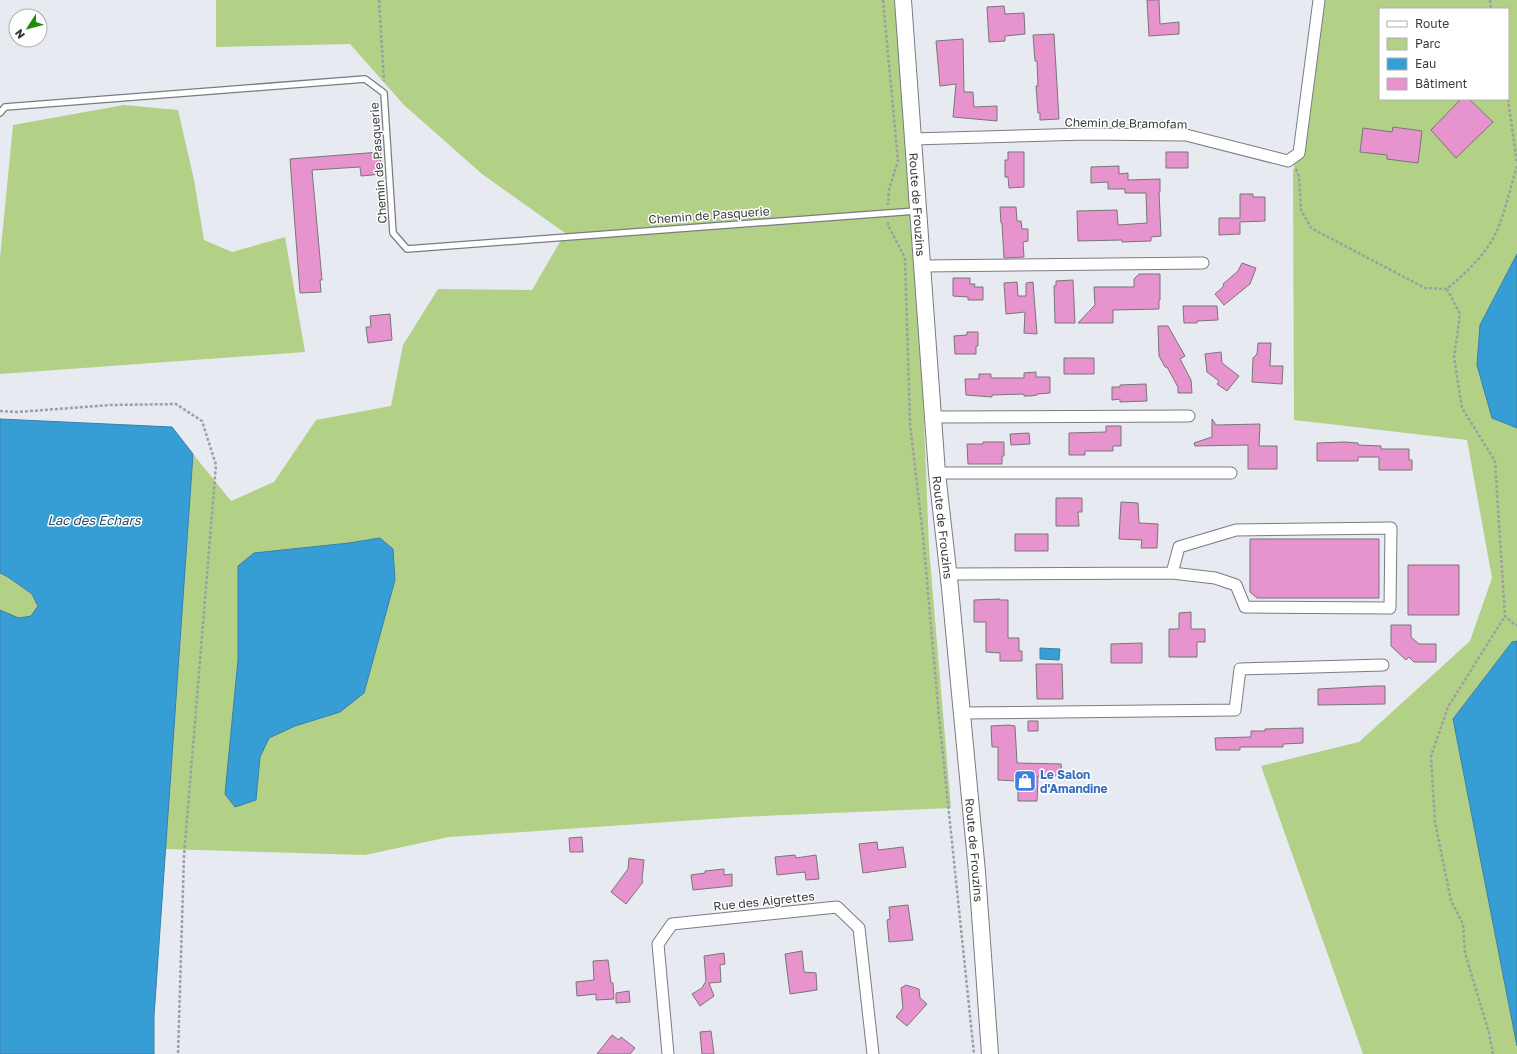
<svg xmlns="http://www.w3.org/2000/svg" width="1517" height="1054" viewBox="0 0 1517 1054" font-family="'Golos Text',sans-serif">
  <rect width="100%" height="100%" fill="#e7eaf0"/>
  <path fill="#b2d186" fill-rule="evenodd" d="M216,0H894L917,242L929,548L951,808L741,817L449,837L365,855L165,849L193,454L231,501L274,482L316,420L391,406L403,345L438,289L532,290L565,233L482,174L404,105L350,44L216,47Z
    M1324,0H1517V254L1480,325L1492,418L1517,428V641L1512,642L1453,719L1517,1046V1054H1363L1261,766L1359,742L1470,641L1492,578L1467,440L1294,420L1293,172ZM1380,9H1508V99H1380Z
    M124,105L178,110L194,180L204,240L232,252L285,237L305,352L0,374V258L13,125Z
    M0,573L8,577L33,595L38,606L31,616L19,618L0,610Z"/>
  <path fill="#379ed5" stroke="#3780a7" d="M1517,254V428L1492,418L1477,365L1480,325Z
    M0,419L172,427L193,454L154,1016V1054H0V610L19,618L31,616L38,606L32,594L8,577L0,573Z
    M380,538L393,549L395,580L364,693L340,712L295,726L269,738L260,757L256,800L235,807L225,794L238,660V566L254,553L349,543Z
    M1517,641V1046L1453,719L1512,642Z
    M1040,648L1060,649L1059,660L1040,659Z"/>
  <path fill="#e794ce" stroke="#7a7478" d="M1147,0H1159L1160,24L1179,22V34L1149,36Z
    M1004,6L1005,14L1024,13L1025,34L1005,36V41L989,42L987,7Z
    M1054,34L1059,119L1040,120V113H1038L1036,86H1038L1037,61H1035L1033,35Z
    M963,39L964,92H973L974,107L997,106V121L953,117L956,84L940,86L936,41Z
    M1461,99H1469L1493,122L1456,158L1431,130Z
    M1393,127L1422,131L1418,163L1387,159V155L1360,152L1363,128L1392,132Z
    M380,152L382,174L361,176L360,167L312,170L322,280H320L321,292L300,293L290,159Z
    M1008,152H1024V187L1009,188L1008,177H1005V160H1008Z
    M1166,152H1188V168H1166Z
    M1119,166V174L1128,173V180L1160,179V192H1159L1161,236L1151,237V241L1122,242V240L1078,241L1077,211L1117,210L1118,225L1147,223L1146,193H1125V189H1108V182L1091,183V167Z
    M1240,194H1253V197H1265V221L1240,222V234L1219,235V218H1240Z
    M1000,207H1016L1017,221H1021L1022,229H1028V241L1023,242L1024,257L1004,258L1002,223H1001Z
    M1242,263L1256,268L1250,284L1224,305L1215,294L1224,286L1223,284L1238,271Z
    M1139,274H1160V300H1159V309L1113,310V323H1078L1095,305L1094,287H1134V279Z
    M953,278H970V284H975L974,287H983V300H968V297L953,296Z
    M1073,280L1075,323H1055L1054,286H1056V281Z
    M1017,282L1018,296H1026V283L1033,282L1037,334L1024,333L1025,312L1006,314L1004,283Z
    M1183,306H1217L1218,320L1197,321V323H1184Z
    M390,314L392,340L368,343L366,327H371L370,316Z
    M1158,326H1168L1185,356L1180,359L1191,380L1192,393H1178V387L1167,367H1165L1159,356Z
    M967,332H978V346H976V354H955L954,336L967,335Z
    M1258,343H1271L1270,366H1283L1282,384L1252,382L1253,358L1257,354Z
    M1221,352L1222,363L1239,376L1227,391L1217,384L1219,381L1207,372L1205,354Z
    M1064,358H1094V374H1064Z
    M1036,372V377H1050V393L1037,394V395L1031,396H1024V394L992,395V397L966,395L965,379H979V374H991V378H1024V373Z
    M1146,384L1147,401L1120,402V399L1112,400V387H1120V385Z
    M1212,419L1216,425L1260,424L1259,446H1277V469H1248V445L1195,446L1194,443L1212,437Z
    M1106,426H1121V446H1113V451H1085V455H1069V433L1106,432Z
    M1029,433L1030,444L1011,445L1010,434Z
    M983,442H1004V456H1002V464H968L967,444H983Z
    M1344,442L1358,443V445L1381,446V449H1409V460H1412V470H1379V457H1358V461H1317V443Z
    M1056,498H1082V512H1078L1079,526H1056Z
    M1121,502L1138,503L1139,523L1158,524L1157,548H1141L1142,540L1119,539Z
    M1015,534H1048V551H1015Z
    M1250,539H1379V598H1257L1250,592Z
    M1408,565H1459V615H1408Z
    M1000,599V600H1008V638H1019V651H1022V661H1000V653L986,652V622H974V600Z
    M1191,612V629H1205V642H1197V657H1169V629H1179V613Z
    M1391,625H1411V637L1419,644H1436V662H1414L1409,657L1406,660L1391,646Z
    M1142,643V663H1111V644Z
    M1036,664H1062L1063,699H1037Z
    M1374,686H1385V704L1318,705V689Z
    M1028,721H1038V731H1028Z
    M1008,725L1015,726L1017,763L1061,764L1062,776H1038L1037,801H1018V781L998,780V747H992L991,726Z
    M1303,728V743L1283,744V747H1240V750H1216L1215,738L1251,737V731H1265V729Z
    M582,837L583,852H570L569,838Z
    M877,842L878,850L903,847L906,867L863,873L859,844Z
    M795,855L796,858L816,855L819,879L806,880L805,872L777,875L775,857Z
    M629,858L644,860L642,880L643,882L626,904L611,892L628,869Z
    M724,869V875L732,874V886L693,890L691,875L705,873V871Z
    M908,905L913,940L889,942L887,920L890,919L889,907Z
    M802,951L804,972L816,973L817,990L790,994L785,954Z
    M724,953L725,964L720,965L721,982L709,983L714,996L700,1006L692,994L702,988L706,981L704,956Z
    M608,960L611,983H613L614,999L596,1000V994L577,996L576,982L594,980L593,961Z
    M906,985L919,989L920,998L927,1004L907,1026L896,1017L903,1008L901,988Z
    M629,991L630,1002L616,1003V993Z
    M711,1031L714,1054H702L700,1032Z
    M612,1035L619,1040L621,1037L635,1048L630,1054H597Z"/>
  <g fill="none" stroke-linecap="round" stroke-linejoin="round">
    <g stroke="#797c82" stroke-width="8">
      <path id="lane" d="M0,113L5,107L365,79L384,93L393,233L407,249L916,211"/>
    </g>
    <g stroke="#797c82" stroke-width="13">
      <path id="street" d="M913,139L1086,134L1186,135L1288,161L1299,153L1319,0
        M923,266L1203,263
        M933,417L1189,416
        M937,473H1231
        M948,574L1172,573L1215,578L1236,585L1245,607L1390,608L1391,528L1236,530L1179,547L1172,573
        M962,713L1235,710L1240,669L1383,665
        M668,1054L658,944L672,924L837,907L859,928L873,1054"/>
    </g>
    <g stroke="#797c82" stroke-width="18">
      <g id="secondary">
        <path id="s1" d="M903,0L937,473L950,588L977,872L990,1054"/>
      </g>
    </g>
    <path stroke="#9c9fa3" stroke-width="2.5" stroke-dasharray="3 2" stroke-linecap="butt" d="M379,0L384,81
      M883,0L898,161L889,189L888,205
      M1490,0L1491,9
      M1508,99L1517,163
      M1517,166C1509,191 1504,220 1491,242C1479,261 1463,275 1447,289L1460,314L1454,358L1462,408L1495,461L1505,616L1515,625H1517
      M1296,169L1299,177L1301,210L1311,228L1425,288L1447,289
      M888,222V225L905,258L910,424L923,536L939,717L974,1054
      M0,411L17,412L110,405L176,404L202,421L216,465L184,856L178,1054
      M1493,1054L1489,1033L1465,953L1463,924L1451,901L1435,822L1431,756L1448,707L1505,616"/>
    <use href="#lane" stroke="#fff" stroke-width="5.5"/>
    <use href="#street" stroke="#fff" stroke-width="11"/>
    <use href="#secondary" stroke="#fff" stroke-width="16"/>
  </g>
  <defs>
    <g id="shop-square" transform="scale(1.15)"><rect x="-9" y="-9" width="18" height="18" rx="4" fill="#3f7fe0" stroke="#fff"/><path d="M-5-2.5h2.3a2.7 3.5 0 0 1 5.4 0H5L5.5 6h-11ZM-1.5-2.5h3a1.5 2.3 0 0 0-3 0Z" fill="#fff"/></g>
  </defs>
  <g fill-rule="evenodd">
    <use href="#shop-square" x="1025" y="781"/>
  </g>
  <g text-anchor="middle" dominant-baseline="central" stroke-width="3" stroke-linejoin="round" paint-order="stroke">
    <g font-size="12" fill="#383a3c" stroke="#fff">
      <text transform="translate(1126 123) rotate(1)">Chemin de Bramofam</text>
      <text transform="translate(378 163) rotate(-94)">Chemin de Pasquerie</text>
      <text stroke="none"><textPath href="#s1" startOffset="205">Route de Frouzins</textPath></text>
      <text transform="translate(709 215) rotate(-4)">Chemin de Pasquerie</text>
      <text stroke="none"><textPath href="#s1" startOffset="529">Route de Frouzins</textPath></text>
      <text stroke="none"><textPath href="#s1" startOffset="853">Route de Frouzins</textPath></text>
      <text transform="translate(764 901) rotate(-6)">Rue des Aigrettes</text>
    </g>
    <g font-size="12" font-weight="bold" fill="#366cbe" stroke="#fff" text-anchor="start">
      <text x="1040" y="774">Le Salon<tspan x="1040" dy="14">d'Amandine</tspan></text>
    </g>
    <g font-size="13" font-style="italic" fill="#275068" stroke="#fff">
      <text x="94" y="520">Lac des Echars</text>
    </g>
  </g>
  <rect x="1379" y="8" width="130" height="92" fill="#ffffff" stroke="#afb0b1"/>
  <rect x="1387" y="21" width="20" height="6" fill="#ffffff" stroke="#afb0b1"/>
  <text x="1415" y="28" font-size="12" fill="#383a3c">Route</text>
  <rect x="1387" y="38" width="20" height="12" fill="#b2d186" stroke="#afb0b1"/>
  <text x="1415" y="48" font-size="12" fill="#383a3c">Parc</text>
  <rect x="1387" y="58" width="20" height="12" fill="#379ed5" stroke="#afb0b1"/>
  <text x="1415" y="68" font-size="12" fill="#383a3c">Eau</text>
  <rect x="1387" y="78" width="20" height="12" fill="#e794ce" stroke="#afb0b1"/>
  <text x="1415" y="88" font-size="12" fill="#383a3c">Bâtiment</text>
  <g transform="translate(28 28) rotate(234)"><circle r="19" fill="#ffffff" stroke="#afb0b1"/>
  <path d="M0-3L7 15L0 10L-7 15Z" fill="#228c09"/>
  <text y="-6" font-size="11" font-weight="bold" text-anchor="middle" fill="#383a3c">N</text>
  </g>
</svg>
